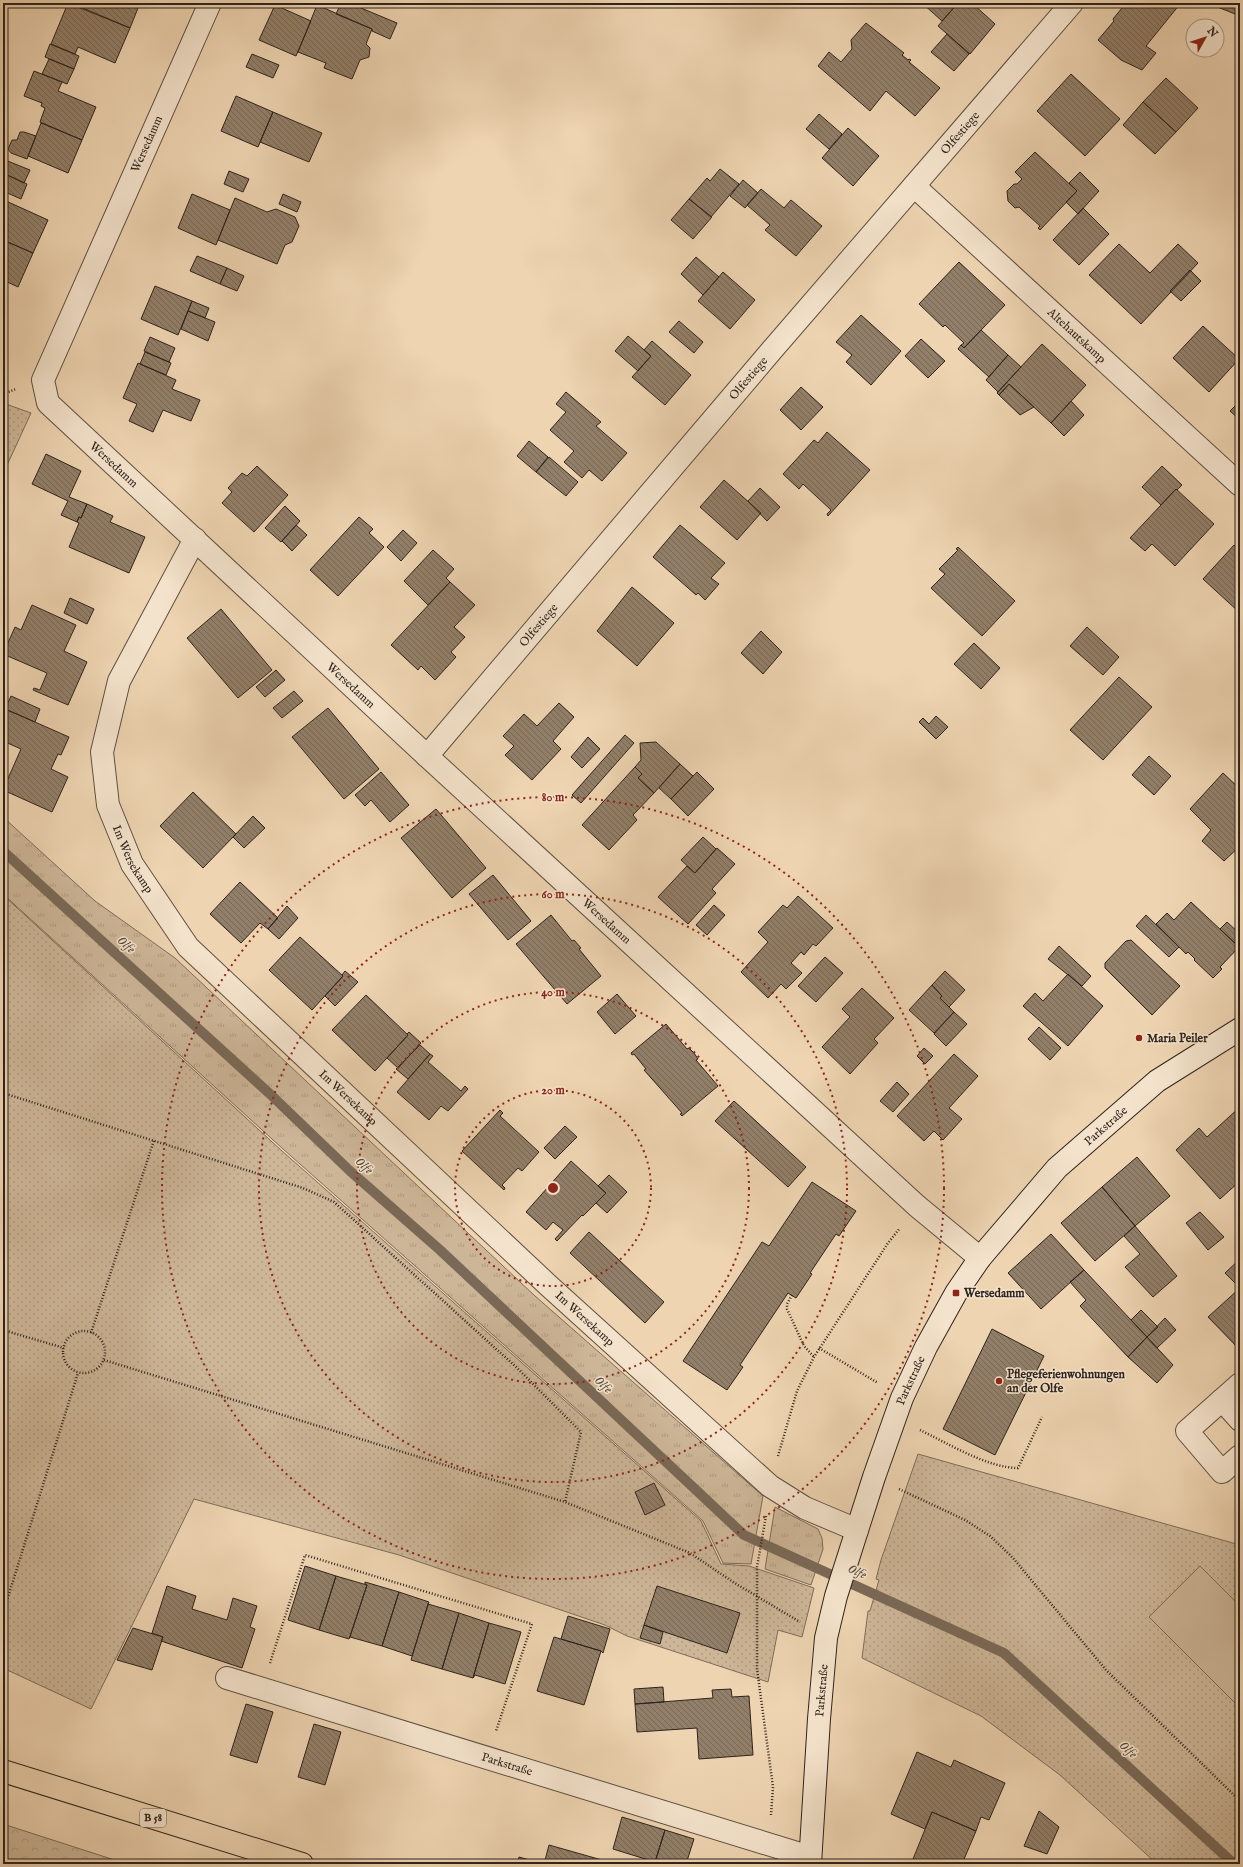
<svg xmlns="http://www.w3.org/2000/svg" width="1243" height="1867" viewBox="0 0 1243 1867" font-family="'IM FELL English',serif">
  <defs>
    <pattern id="grass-tufts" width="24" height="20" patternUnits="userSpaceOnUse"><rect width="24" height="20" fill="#cdb698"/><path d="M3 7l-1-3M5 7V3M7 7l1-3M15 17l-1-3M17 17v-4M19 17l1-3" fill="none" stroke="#b09c82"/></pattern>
    <pattern id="forest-crowns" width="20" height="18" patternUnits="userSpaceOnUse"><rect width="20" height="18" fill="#cdb698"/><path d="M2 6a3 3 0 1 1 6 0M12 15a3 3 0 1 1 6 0" fill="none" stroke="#b09c82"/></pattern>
    <pattern id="park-dots" width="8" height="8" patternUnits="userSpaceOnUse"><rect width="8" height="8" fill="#cdb698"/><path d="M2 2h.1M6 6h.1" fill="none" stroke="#b09c82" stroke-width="1.8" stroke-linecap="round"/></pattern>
    <pattern id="building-back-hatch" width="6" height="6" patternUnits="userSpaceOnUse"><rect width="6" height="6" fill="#927f69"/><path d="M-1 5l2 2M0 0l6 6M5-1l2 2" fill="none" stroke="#786856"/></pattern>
  </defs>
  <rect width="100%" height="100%" fill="#eed4b1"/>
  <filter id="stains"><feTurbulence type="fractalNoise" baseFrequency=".005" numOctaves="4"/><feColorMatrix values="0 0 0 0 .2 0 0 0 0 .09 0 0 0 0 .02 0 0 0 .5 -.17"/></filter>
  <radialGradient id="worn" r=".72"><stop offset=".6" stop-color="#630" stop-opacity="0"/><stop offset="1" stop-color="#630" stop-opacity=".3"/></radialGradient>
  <path fill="url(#grass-tufts)" stroke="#7e6c5a" d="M3,817L95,901L175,958L535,1296L763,1496L751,1564L723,1563L703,1521L283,1149L3,894Z
    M775,1507L818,1529L822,1538L823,1549L811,1585L765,1569Z"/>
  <path fill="url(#forest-crowns)" stroke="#7e6c5a" d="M3,1824L127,1864H3Z"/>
  <path fill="url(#park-dots)" stroke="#7e6c5a" d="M3,403L31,413L3,474Z
    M3,895L282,1151L701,1521L721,1564L749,1566L814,1588L802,1637L778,1630L768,1682L627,1636L605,1625L399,1555L194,1499L91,1709L3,1668Z
    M918,1454L1240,1545V1864H1157L1060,1775L981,1716L862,1658L868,1611H870L879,1580L876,1579L881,1560Z"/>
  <path fill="#cdb698" stroke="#7e6c5a" d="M1200,1566L1240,1606V1708L1149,1617Z"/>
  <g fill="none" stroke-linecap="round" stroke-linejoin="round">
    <path stroke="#7a6957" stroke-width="10" d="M3,851L270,1094L350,1171L440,1250L744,1535L1004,1653L1234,1864"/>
  </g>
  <path fill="url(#building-back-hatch)" stroke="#2e231c" d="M68,3L130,28L115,63L78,47L75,54L51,44Z
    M71,3H140L130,28Z
    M341,3H349L397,23L390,39L372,31V29L336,14Z
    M922,3H956L957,4L942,21Z
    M958,3H972L995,24L970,54L938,26Z
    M1126,3H1178L1180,4L1146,46L1156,53L1142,70L1121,60L1098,40L1114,21L1113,19Z
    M1216,3H1240V16L1215,6Z
    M275,5L311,21L296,56L259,40Z
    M317,5L372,29L366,44L370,48L369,57L360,60L352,79L324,68L326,63L298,52Z
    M866,23L904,53L902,55L908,60L909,59L911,60L909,62L940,88L915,116L886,91L870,111L818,66L829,52L841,62L852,49L851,40Z
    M947,34L969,54L954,71L931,52Z
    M50,44L79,56L74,69L45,57Z
    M252,54L279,65L273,78L246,67Z
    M49,59L74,69L67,84L42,74Z
    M34,71L62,82L58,91L96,107L82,140L40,122L45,108L41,106L42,103L24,96Z
    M1071,74L1120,119L1085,156L1037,111Z
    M1166,78L1198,108L1176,132L1143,102Z
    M236,96L273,112L258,147L221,131Z
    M1143,102L1176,132L1155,154L1123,125Z
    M273,112L322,133L309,162L260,142Z
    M819,114L842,134L829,149L806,129Z
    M41,123L82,140L68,173L28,156Z
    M848,128L879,156L853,186L822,158Z
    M20,132H24L36,136L27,159L11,153L8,149L12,140H17Z
    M1035,152L1077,191L1040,230L1038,228L1040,226L1019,207L1015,208L1008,201L1007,191L1014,184H1017L1022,179L1015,172Z
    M5,160L30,170L24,183L3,173Z
    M1240,166V175L1235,170Z
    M720,169L739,184L711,217L689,199L707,178L710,181Z
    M229,171L249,179L243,192L224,184Z
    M1080,172L1099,191L1078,214L1066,202L1077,191L1069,183Z
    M3,173L27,184L21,199L3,191Z
    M743,180L758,193L745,208L730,196Z
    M761,189L784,208L791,200L822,226L796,256L765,230L770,225L747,205Z
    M192,194L230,210L216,245L178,228Z
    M283,194L301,202L297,212L279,204Z
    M235,198L267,212L276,209L295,217L299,226L292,242L285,245L277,264L218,240Z
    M689,199L712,217L693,239L671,220Z
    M6,201L48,220L33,253L3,240V208Z
    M1083,208L1109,234L1079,265L1053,240Z
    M3,240L33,253L18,287L3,280Z
    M1119,244L1150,273L1178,244L1198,263L1141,324L1089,275Z
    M197,256L227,268L220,284L190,271Z
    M696,257L719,277L703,295L681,274Z
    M959,262L1005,305L964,348L961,345L964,343L945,325L943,327L919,304Z
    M227,268L244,276L237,291L220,284Z
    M1190,270L1201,281L1181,301L1170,291Z
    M723,272L755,300L730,329L698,301Z
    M155,286L192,301L178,335L141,319Z
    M192,301L209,308L205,318L188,311Z
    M188,311L215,322L208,341L181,329Z
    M861,315L901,351L871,385L846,362L852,355L836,342Z
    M679,321L703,342L694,353L669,332Z
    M1203,326L1239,359L1209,392L1173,358Z
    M981,330L1008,355L989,377L958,349L961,345L964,348Z
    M628,336L651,356L638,371L615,351Z
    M150,337L175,348L169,362L144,351Z
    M921,339L945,361L928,378L905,356Z
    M652,341L691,375L665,405L632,377L651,356L644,350Z
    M1042,344L1086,385L1051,423L1009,384L999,395L997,393Z
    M145,352L171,363L166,375L140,364Z
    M1008,355L1021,367L998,392L986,380Z
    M138,363L176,380L172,389L200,400L191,421L163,410L153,432L129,421L137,404L123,398Z
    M1009,384L1034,407L1020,415L999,395Z
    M801,387L823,407L801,430L780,410Z
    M566,392L601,422L596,426L627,453L602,481L589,470L582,478L564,462L574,451L550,430L566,412L556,404Z
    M1071,401L1084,415L1064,436L1051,423Z
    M1240,401V420L1230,411Z
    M827,432L870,470L828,516L827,514L831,510L803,484L799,489L783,474L814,440L818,443Z
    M529,441L548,457L536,472L517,456Z
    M46,454L81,471L69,497L87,504L81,518L79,517L77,522L61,515L68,501L32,484Z
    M549,457L578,482L566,496L536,472Z
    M257,466L288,495L254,532L222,503L232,492L228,488L242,473L247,476Z
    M1162,466L1182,485L1177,490L1176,489L1161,505L1142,487Z
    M724,480L761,513L737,540L700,507Z
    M760,488L780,507L767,521L748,501Z
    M1176,489L1214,524L1175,566L1152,544L1145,551L1130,538Z
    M87,504L113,516L110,522L145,537L129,573L69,547L79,523L77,522L79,517L81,518Z
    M285,506L300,521L281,542L265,528Z
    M359,517L373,529L369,533L384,547L338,596L310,570Z
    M296,525L307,535L292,551L282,541Z
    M680,525L725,563L711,578L719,584L705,600L698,593L696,595L653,557Z
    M403,530L417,543L401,561L387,547Z
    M1234,545L1240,550V613L1203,579Z
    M958,547L1015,601L982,636L931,588L945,574L939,569L958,550L956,549Z
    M433,550L454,569L446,578L450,582L428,605L404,581Z
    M450,582L475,605L454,627L465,637L451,652L456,657L435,680L421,666L418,670L391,645Z
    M632,587L674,623L637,666L597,631Z
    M70,598L94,609L87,624L64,613Z
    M32,605L76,625L64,651L87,662L68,705L33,690L34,688L40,690L47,673L3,654L15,627L21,630Z
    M221,609L272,670L238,698L187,638Z
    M1087,627L1119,657L1103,675L1070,646Z
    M761,631L782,652L763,674L741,653Z
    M974,643L1000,668L981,689L954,664Z
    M276,670L285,680L265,697L256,687Z
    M1119,677L1152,707L1103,760L1070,730Z
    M294,691L303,701L282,718L273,708Z
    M11,696L40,709L35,722L5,709Z
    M559,703L574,717L553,741L561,749L532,780L505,755L514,746L503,736L524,714L537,726Z
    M3,708L69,737L61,755L58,754L51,769L68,777L52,812L3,790L21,749L3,741Z
    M328,708L379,769L344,799L292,737Z
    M936,716L948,727L936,739L919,722L923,718L929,724Z
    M625,735L634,743L581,803L572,795Z
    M588,737L600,749L582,768L571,757Z
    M656,742L680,764L654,793L638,778L642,774L635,767L641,760L640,743Z
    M1149,756L1171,776L1154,795L1132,775Z
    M680,764L693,776L671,799L659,788Z
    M635,767L642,774L638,778L654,793L633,815L637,820L609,850L582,825Z
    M381,772L409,805L390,822L371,800L365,806L355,795Z
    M697,772L714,789L688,816L671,799Z
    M1223,773L1240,789V846L1224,861L1202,841L1211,830L1190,809Z
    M193,792L236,834L203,868L160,826Z
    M436,809L486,868L452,898L401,838Z
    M253,816L265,828L244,848L233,837Z
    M703,837L716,849L695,873L681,860Z
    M717,848L735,864L712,889L716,893L688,924L658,897L687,866L695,873Z
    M493,875L531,921L508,940L469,894Z
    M240,882L278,918L268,929L260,923L241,943L210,914Z
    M798,896L833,928L816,946L813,944L804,955L801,952L791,963L802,973L786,989L781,984L768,998L741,972L768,942L758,932L783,905L787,908Z
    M1191,902L1239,947L1220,967L1222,969L1213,978L1194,960L1195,959L1188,952L1186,954L1156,924L1167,913L1174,920Z
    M714,905L725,915L707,935L696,925Z
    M287,906L298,918L279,939L268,929Z
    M551,915L572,941L574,940L581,948L579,949L601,976L567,1004L516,944Z
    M1146,915L1179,947L1169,957L1136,926Z
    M1227,922L1240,934V951L1238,949L1239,947L1220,929Z
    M300,937L343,976L312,1010L269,970Z
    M1131,940L1180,986L1152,1015L1105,968V963L1126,941Z
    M1059,946L1091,976L1082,986L1048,959Z
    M825,957L843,973L816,1002L798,986Z
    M345,971L358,982L335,1006L325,996L343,976L342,975Z
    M945,971L965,990L949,1007L940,998L942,996L932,985Z
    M1068,974L1103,1006L1068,1046L1023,1006L1035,993L1043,1001Z
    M932,985L942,996L940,998L954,1012L934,1033L909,1010Z
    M862,988L894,1018L874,1039L878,1043L850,1074L822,1047L850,1017L842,1009Z
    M617,994L636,1016L615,1034L597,1012Z
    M366,995L408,1035L375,1071L332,1030Z
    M954,1012L967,1024L946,1046L934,1034Z
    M666,1024L687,1049L689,1048L694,1053L698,1059L696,1060L718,1086L682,1116L680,1114L682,1113L644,1070L646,1069L634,1054L632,1055L631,1053Z
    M1039,1027L1061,1048L1050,1060L1028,1039Z
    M409,1032L421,1043L398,1068L387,1058L408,1035L407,1034Z
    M420,1045L430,1054L408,1079L396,1069Z
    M924,1048L933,1056L925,1064L917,1056Z
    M430,1054L433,1056L428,1062L461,1091L465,1086L468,1089L448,1111L441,1106L429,1120L397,1092Z
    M954,1054L978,1076L949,1108L962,1119L943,1140L934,1131L924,1141L897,1116Z
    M897,1082L909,1094L893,1112L880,1101Z
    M734,1101L806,1167L788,1187L715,1121Z
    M1240,1107V1181L1220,1199L1176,1150L1199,1128L1207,1137Z
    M500,1110L503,1113L500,1116L539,1152L522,1171L518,1168L502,1185L505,1188L504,1190L462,1151Z
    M565,1126L577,1137L555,1159L544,1148Z
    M1137,1157L1170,1196L1135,1226L1102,1187Z
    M571,1161L606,1193L583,1216L582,1215L557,1241L555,1239L563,1230L553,1222L546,1230L526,1212Z
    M609,1175L627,1192L607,1213L596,1203L606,1193L598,1186Z
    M812,1182L856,1211L839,1236L836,1234L810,1273L812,1274L796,1298L788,1293L740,1365L743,1367L727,1390L683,1361L762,1242L769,1246Z
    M1102,1187L1135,1226L1095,1261L1061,1223Z
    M1200,1212L1224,1237L1208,1250L1186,1223Z
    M1135,1226L1177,1276L1153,1297L1125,1267L1140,1254L1124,1236Z
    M589,1232L664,1302L645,1323L570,1253Z
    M1051,1234L1084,1270L1041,1309L1008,1273Z
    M1240,1259V1288L1225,1273Z
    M1084,1270L1147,1337L1128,1357L1080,1306L1086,1300L1070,1282Z
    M1240,1288V1348L1239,1349L1208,1317Z
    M1141,1310L1158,1327L1147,1337L1131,1320Z
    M1165,1318L1176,1330L1157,1348L1147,1337Z
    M992,1329L1044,1356L995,1455L943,1429Z
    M1147,1337L1173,1365L1157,1383L1128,1357Z
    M654,1483L665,1505L645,1515L635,1492Z
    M1240,1492V1501L1236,1496Z
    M305,1566L336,1576L319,1630L288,1620Z
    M336,1576L367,1585L349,1639L319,1630Z
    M365,1582L399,1592L382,1646L350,1637L367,1585L365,1584Z
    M167,1586L196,1596L192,1609L227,1620L233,1598L257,1606L250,1627L255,1629L242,1668L161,1641L163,1637L152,1633Z
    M657,1586L740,1613L727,1653L644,1625Z
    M399,1592L429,1602L412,1656L382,1646Z
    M428,1604L459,1613L442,1669L411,1660Z
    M459,1613L489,1623L473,1678L442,1669Z
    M568,1616L610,1629L603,1653L601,1651L561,1639Z
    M489,1623L521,1632L505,1684L475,1675L473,1678Z
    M644,1625L663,1632L660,1644L640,1638Z
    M133,1628L163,1637L152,1670L117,1660Z
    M554,1637L601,1651L584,1705L537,1691Z
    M663,1687L664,1702L635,1704L634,1689Z
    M731,1689L732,1697L749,1696L753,1755L699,1759L697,1728L637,1732L635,1704L713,1698L712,1690Z
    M246,1704L273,1712L257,1763L230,1755Z
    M314,1724L341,1732L325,1785L298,1777Z
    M917,1752L951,1767L954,1760L1005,1783L989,1820L981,1817L976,1831L932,1812L925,1829L891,1814Z
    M1039,1811L1059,1827L1047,1854L1024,1846Z
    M932,1812L976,1831L962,1864H911Z
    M622,1817L665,1830L655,1862L613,1849Z
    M665,1830L694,1839L686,1864H661L655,1862Z
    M549,1845L609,1862L608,1864H517L519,1857L544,1864Z"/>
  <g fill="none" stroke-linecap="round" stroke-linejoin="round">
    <g stroke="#5e4f41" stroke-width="24">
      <g id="street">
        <path id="s1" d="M210,3L43,380L48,403L427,756L917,1206L980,1258"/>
        <path id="s2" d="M914,186L1240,485"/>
        <path id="s3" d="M195,539L119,681L102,752L108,805L132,864L188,947L549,1286L770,1486L805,1508L857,1530"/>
        <path id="s4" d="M427,756L772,350L1072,3"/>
        <path d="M1240,1384L1187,1431L1222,1472L1240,1456"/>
        <path d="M1222,1400L1240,1420"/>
        <path id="s5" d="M227,1678L810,1857"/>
      </g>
    </g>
    <g stroke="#2e231c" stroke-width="24">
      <g id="secondary">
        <path id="s6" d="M810,1864L819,1719L826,1638L836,1596L874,1477L902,1398L926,1347L956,1293L980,1258L1057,1168L1157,1081L1240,1029"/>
      </g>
    </g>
    <g stroke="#2e231c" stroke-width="24">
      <path id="primary" d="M3,1771L302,1864"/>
    </g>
    <path stroke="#2e231c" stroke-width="2.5" stroke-dasharray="1 2" stroke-linecap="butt" d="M3,394L16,389
      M3,1093L303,1188L334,1202L515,1366L581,1432L565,1502
      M792,1295L787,1304V1309L804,1346L814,1357
      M3,1330L64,1348
      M63 1352a21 21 0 1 1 42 0a21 21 0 1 1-42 0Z
      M91,1333L154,1140
      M819,1348L878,1383
      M104,1360L565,1502L690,1553L733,1582L800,1622
      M920,1430C947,1443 988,1468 1018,1468L1042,1417
      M778,1456L797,1391L814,1357L888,1243L900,1228
      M899,1489L965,1520L990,1536L1013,1558L1106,1670L1240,1801
      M766,1516L757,1567V1669L773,1787L771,1815
      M3,1613L78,1373
      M270,1663L305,1555L532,1624L496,1731"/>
    <use href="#street" stroke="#f4e3cc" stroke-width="22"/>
    <use href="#secondary" stroke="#f4e3cc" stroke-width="22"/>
    <use href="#primary" stroke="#eed4b1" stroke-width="22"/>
  </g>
  <g fill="none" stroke="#8f2418" stroke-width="2" stroke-dasharray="2 4">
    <circle cx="553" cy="1188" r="98"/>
    <circle cx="553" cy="1188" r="196"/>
    <circle cx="553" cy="1188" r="294"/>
    <circle cx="553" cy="1188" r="391"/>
  </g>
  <g fill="#8f2418" stroke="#f4e3cc" stroke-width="1.5">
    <circle cx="1139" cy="1038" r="4"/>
    <rect x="952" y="1289" width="8" height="8" rx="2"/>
    <circle cx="999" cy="1381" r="4"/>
  </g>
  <g text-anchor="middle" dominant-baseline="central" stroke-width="3" stroke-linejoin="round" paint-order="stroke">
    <rect fill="#f4e3cc" stroke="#695d51" stroke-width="1" x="140" y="1809" width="26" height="18" rx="3"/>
    <g font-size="11" font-weight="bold" fill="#2e231c">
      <text x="153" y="1818">B 58</text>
    </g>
    <g font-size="12" fill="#2e231c" stroke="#f4e3cc">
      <text stroke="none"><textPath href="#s4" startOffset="820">Olfestiege</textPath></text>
      <text transform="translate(147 144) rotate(-66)">Wersedamm</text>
      <text stroke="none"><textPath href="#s2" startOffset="221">Altehautskamp</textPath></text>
      <text stroke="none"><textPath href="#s4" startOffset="496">Olfestiege</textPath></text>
      <text stroke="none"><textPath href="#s1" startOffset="526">Wersedamm</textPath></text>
      <text stroke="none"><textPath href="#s4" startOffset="172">Olfestiege</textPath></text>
      <text stroke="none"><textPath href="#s1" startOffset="850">Wersedamm</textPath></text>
      <text stroke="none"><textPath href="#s3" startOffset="347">Im Wersekamp</textPath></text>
      <text stroke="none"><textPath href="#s1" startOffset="1198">Wersedamm</textPath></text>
      <text stroke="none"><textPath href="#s3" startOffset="671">Im Wersekamp</textPath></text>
      <text stroke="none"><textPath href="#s6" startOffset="822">Parkstraße</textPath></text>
      <text stroke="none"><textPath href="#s3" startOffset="995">Im Wersekamp</textPath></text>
      <text stroke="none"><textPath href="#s6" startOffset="498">Parkstraße</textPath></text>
      <text stroke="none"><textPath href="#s6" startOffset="174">Parkstraße</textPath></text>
      <text stroke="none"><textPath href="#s5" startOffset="293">Parkstraße</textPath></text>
    </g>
    <g font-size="12" font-weight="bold" fill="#2e231c" stroke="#f4e3cc" text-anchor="start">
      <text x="1147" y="1038">Maria Peiler</text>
      <text x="964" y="1293">Wersedamm</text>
      <text x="1007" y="1374">Pflegeferienwohnungen<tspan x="1007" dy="14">an der Olfe</tspan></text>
    </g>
    <g font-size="13" font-style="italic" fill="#5a4c3e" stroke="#f4e3cc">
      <text transform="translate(126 945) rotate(42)">Olfe</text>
      <text transform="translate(364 1166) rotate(42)">Olfe</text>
      <text transform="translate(603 1385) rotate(43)">Olfe</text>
      <text transform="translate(857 1572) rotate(25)">Olfe</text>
      <text transform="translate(1128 1750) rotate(42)">Olfe</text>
    </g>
  </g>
  <circle cx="553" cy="1188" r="6" fill="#8f2418" stroke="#f4e3cc" stroke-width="2"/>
  <g font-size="12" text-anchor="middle" font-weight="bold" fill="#8f2418" stroke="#f4e3cc" stroke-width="3" stroke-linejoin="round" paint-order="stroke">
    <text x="553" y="801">80 m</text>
    <text x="553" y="898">60 m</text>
    <text x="553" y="996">40 m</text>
    <text x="553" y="1094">20 m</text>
  </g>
  <rect width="1243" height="1867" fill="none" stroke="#eed4b1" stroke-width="16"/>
  <rect x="4" y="4" width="1235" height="1859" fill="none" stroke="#2e231c" stroke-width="2"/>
  <rect x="8" y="8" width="1227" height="1851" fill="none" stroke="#2e231c"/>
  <g transform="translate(1205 38) rotate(51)"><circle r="19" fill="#f4e3cc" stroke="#a59686"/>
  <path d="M0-3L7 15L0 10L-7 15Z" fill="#8f2418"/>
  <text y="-6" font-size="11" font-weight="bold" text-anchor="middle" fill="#2e231c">N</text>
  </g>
  <rect width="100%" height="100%" filter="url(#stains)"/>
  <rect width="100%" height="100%" fill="url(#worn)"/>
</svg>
